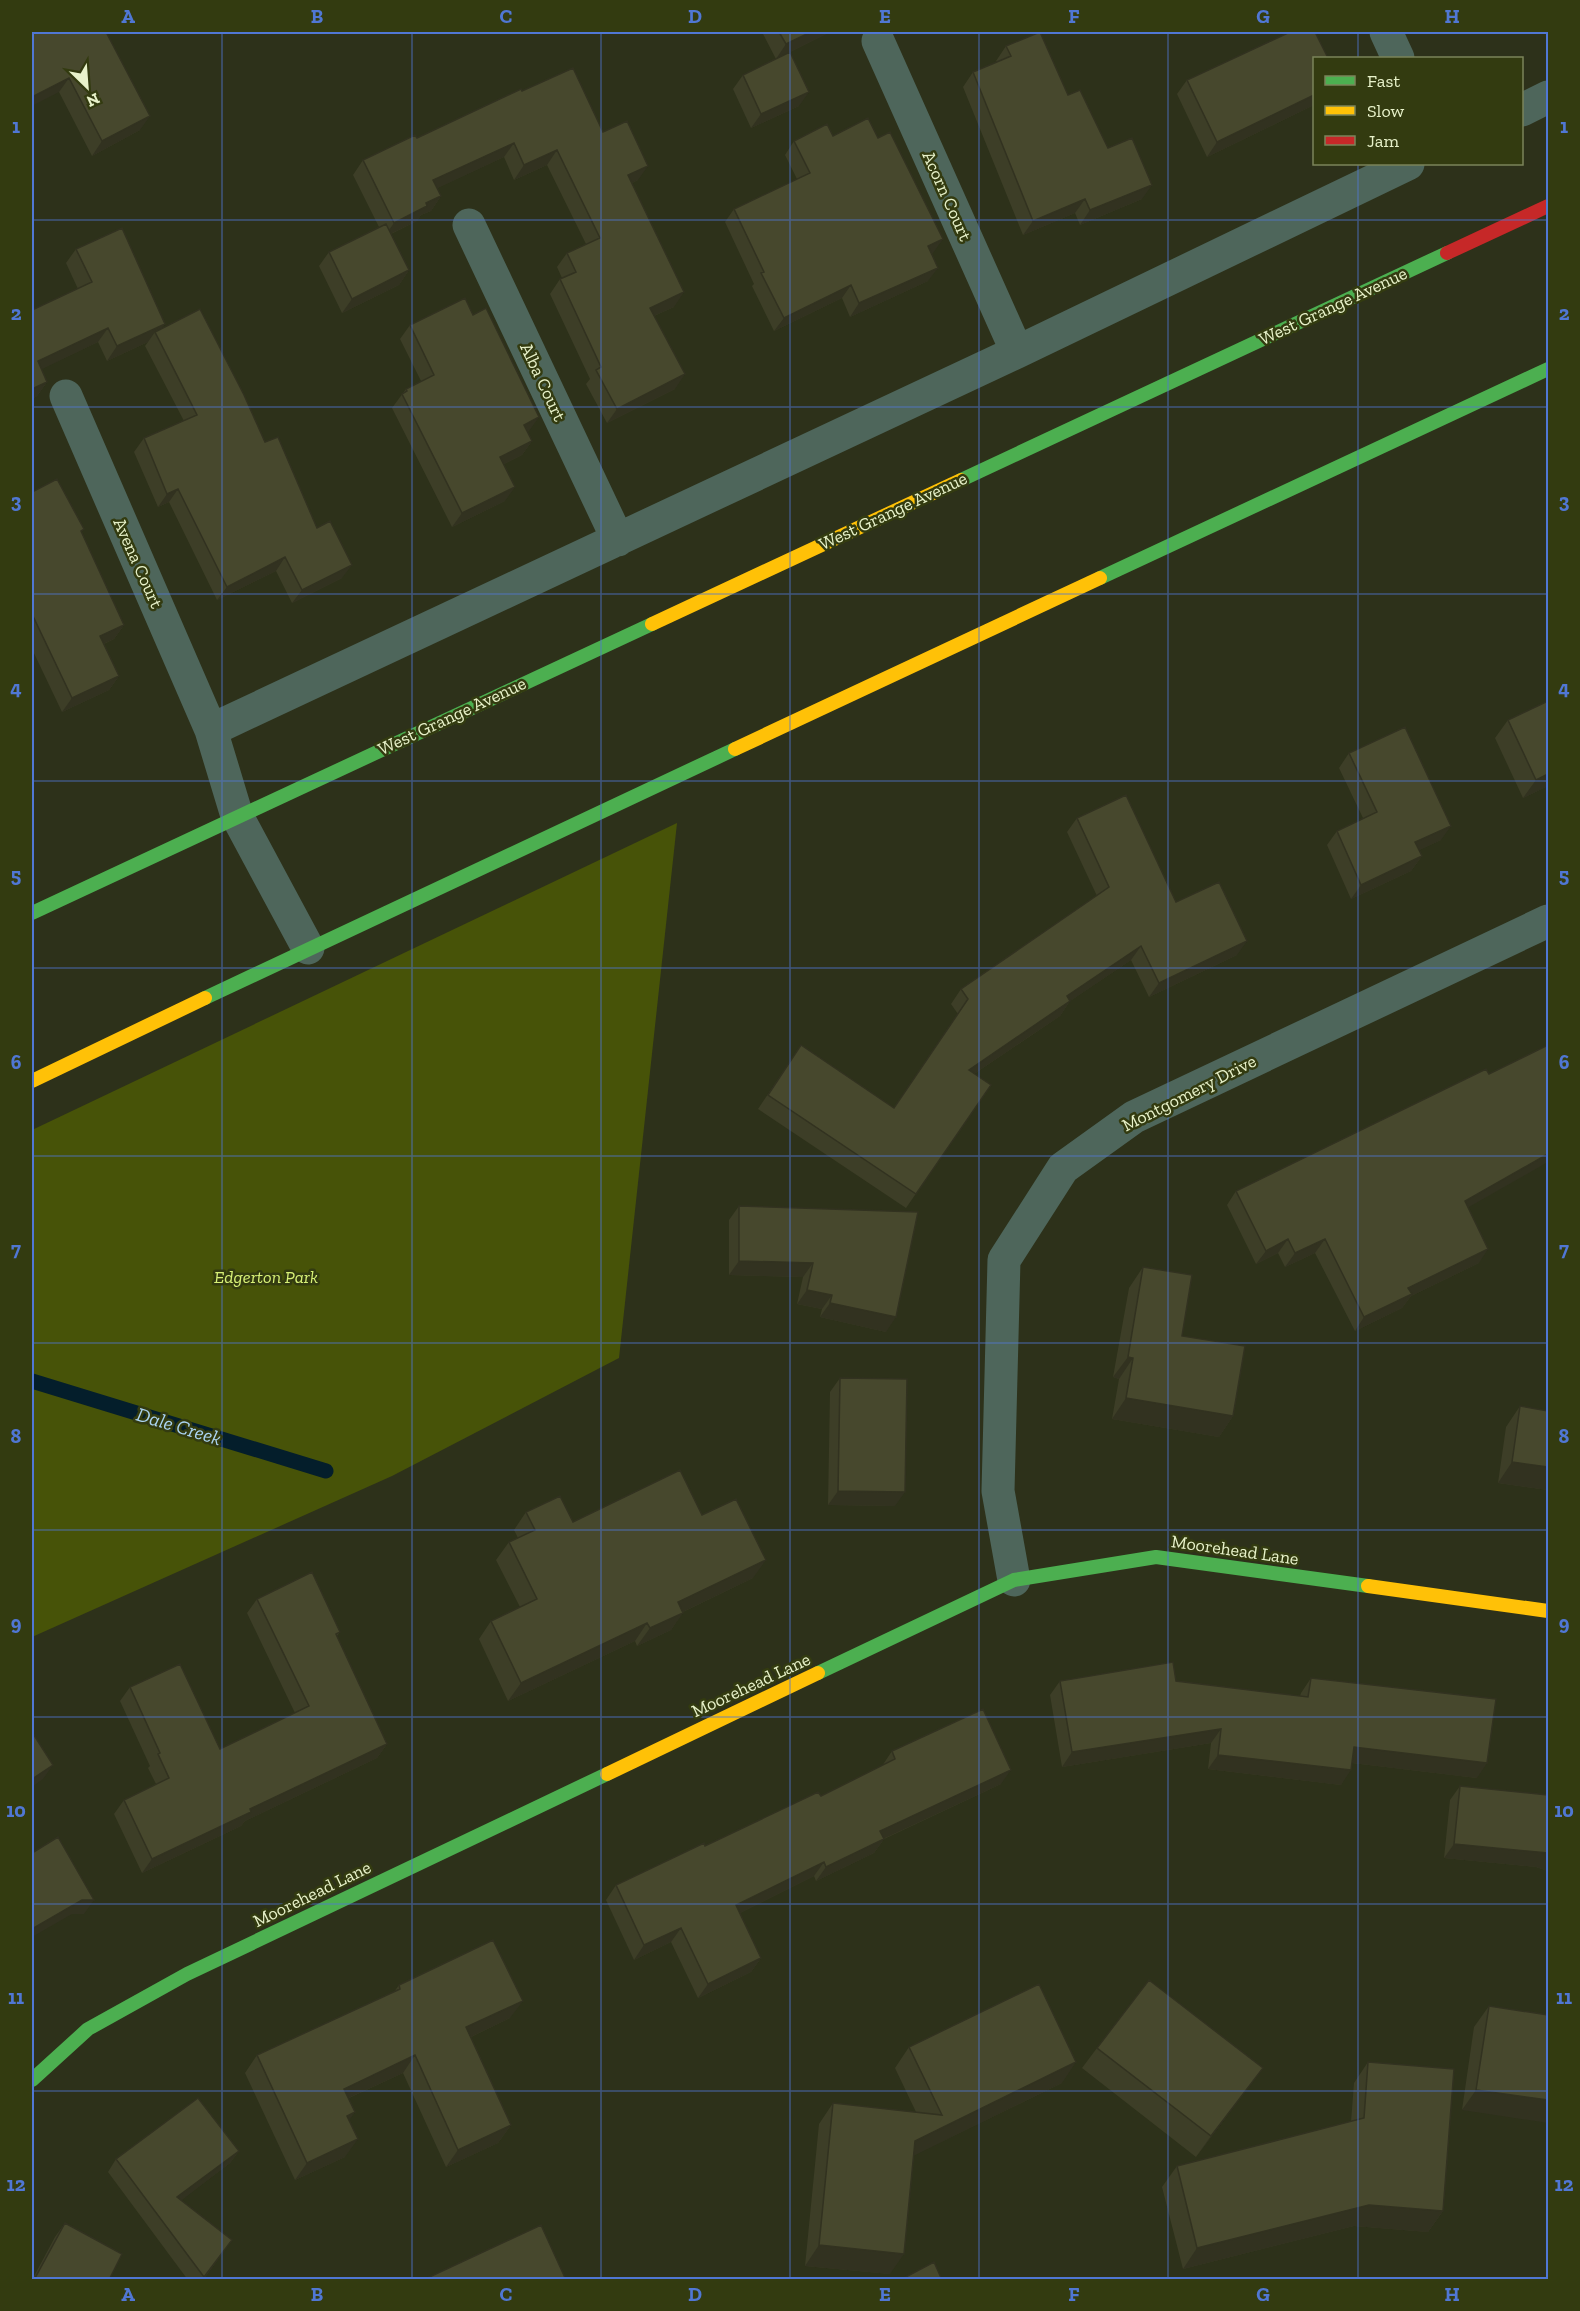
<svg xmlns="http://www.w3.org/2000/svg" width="1580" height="2311" viewBox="0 0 1580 2311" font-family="'Zilla Slab',serif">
  <rect width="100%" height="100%" fill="#2d311a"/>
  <path fill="#475308" d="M677,823L619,1358L392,1476L32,1637V1130Z"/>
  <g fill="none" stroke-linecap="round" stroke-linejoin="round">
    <path stroke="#041e2b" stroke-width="15" d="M32,1381L326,1471"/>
    <path stroke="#4e665b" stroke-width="33" d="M1386,32L1398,58
      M878,41L1017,352
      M1522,110L1548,97
      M469,225L618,540
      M66,396L211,730L237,816L308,948
      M211,730L1017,352L1408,164
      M1014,1580L998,1491L1004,1260L1063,1168L1134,1117L1548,921"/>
    <path stroke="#4caf50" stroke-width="14" d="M961,480L1447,253
      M1100,578L1548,369
      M32,913L652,624
      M205,998L735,749
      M818,1673L1014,1580L1156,1557L1368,1586
      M32,2080L88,2029L187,1974L607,1774"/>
    <path stroke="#ffc107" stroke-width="14" d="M652,624L961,480
      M735,749L1100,578
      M32,1081L205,998
      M1368,1586L1548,1611
      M607,1774L818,1673"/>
    <path stroke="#c62828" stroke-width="14" d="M1447,253L1548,206"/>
  </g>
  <path fill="#3d3e27" d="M32,32L140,130L92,156L59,92Z
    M762,32H827L826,34L776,59Z
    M1006,46L1068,95L1108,148L1142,199L1080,225L1075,213L1023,235L963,87L973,72L997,62L996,61Z
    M1314,58V105L1207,157L1177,94L1187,80Z
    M743,75L799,106L751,128L733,89Z
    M522,91L603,132L638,180L632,183L674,307L654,316L675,389L607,423L586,384L590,379L550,294L560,279L562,278L557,267L567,253L586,244L547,165L514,180L504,157L437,188L441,196L431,211L421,215L417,221L391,234L409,270L399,285L342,313L319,266L329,252L379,227L353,175L363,160L417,138Z
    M833,136L933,253L931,254L928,281L850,317L842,298L774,331L752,286L754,284L725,222L734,209L797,179L785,155L794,141Z
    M76,249L165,324L162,328L265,442L317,528L342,578L292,603L276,571L217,600L169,502L158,507L134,452L144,438L184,421L145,346L148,342L107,361L98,342L41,369L47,382L37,396L32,399V310L78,289L66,263Z
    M410,325L529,431L527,432L532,441L522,455L504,464L505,501L452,527L392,408L406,389L421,381L400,339Z
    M32,492L84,529L81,532L124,625L114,639L104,644L119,676L109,690L62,712L32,649Z
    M1508,720L1548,786L1523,798L1495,738Z
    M1349,753L1441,840L1419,850L1422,856L1411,871L1351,899L1327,845L1337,831L1363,818L1339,768Z
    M1077,818L1237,955L1149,997L1131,960L1070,1001L1060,1016L974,1074L991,1085L906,1208L758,1109L791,1060L894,1108L958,1014L951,1004L961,989L1097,896L1067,832Z
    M1489,1074L1468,1208L1479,1263L1411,1296L1402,1308L1355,1331L1315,1253L1285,1267L1278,1253L1256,1264L1227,1205L1236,1191Z
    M739,1206L918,1212L886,1332L820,1317L822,1309L797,1304L803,1277L729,1275V1220Z
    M1143,1267L1182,1336L1233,1416L1219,1437L1112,1419L1119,1379L1113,1377L1129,1288Z
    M840,1378L895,1506L828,1505L830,1392Z
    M1520,1406L1548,1411V1490L1498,1483L1506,1427Z
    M526,1512L573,1522L702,1515L753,1578L683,1612L671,1630L637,1646L635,1641L508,1701L479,1639L491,1621L520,1607L496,1560L509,1542L518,1538L514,1530Z
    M257,1599L340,1632L337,1636L387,1744L377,1758L245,1821L241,1826L142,1873L114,1814L124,1800L156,1784L148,1768L150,1766L120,1701L130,1687L220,1749L295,1713L247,1613Z
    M1311,1678L1477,1778L1352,1763L1341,1785L1208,1769L1211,1743L1062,1767L1050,1695L1060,1681H1176L1300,1696L1301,1693Z
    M892,1751L1001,1784L884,1839L874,1853L816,1881L814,1876L740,1913L761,1958L751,1972L698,1998L671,1942L634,1960L606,1900L616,1885L821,1796L882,1766Z
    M1460,1786L1548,1795V1871L1536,1867L1444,1858L1450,1800Z
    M399,1985L510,2018L471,2037L511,2125L498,2143L446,2167L403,2073L349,2098V2121L345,2157L295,2180L245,2073L257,2055L394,1992Z
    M1489,2006L1548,2015L1462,2110L1474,2027Z
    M909,2047L1062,2083L914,2155L890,2274L805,2266L819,2124L833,2103L916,2112L895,2068Z
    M1097,2048L1263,2068L1248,2088L1196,2157L1082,2068Z
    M1368,2062L1443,2211L1428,2232L1354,2226L1183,2269L1162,2187L1177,2166L1351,2122L1354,2083Z
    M239,2151L230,2163L181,2200L232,2240L203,2280H188L108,2172L116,2159Z
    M65,2223L109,2280H32L55,2237Z"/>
  <path fill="#323220" d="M811,32H827L826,34L776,59L786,44Z
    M69,78L59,92L32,106V97Z
    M809,92L799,106L751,128L761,114Z
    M1314,95V105L1207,157L1217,142Z
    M150,116L140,130L92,156L102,141Z
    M514,143L504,157L423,195L433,180Z
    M557,150L547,165L514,180L524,165Z
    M648,166L638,180L618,189L628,175Z
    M1152,185L1142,199L1080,225L1090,210Z
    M441,196L431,211L421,215L417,221L384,237L394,223L426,203Z
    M1085,199L1075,213L1023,235L1033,221Z
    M943,239L933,253L918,260L928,246Z
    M938,268L928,281L850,317L859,303Z
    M409,270L399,285L342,313L352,299Z
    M851,285L842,298L774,331L784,318Z
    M684,292L674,307L640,322L650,308Z
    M165,324L157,336L155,332L148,342L107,361L117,346Z
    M108,328L98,342L32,374L38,361Z
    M685,374L675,389L607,423L617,409Z
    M47,382L37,396L32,399V389Z
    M539,417L529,431L514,439L524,425Z
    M532,441L522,455L490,471L500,457Z
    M515,487L505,501L452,527L462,513Z
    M178,489L169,502L158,507L167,494Z
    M285,557L276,571L217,600L227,587Z
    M352,565L342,578L292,603L302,590Z
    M124,625L114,639L90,650L100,636Z
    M119,676L109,690L62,712L72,698Z
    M1548,774V786L1523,798L1536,780Z
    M1451,826L1441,840L1405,857L1415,842Z
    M1422,856L1411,871L1351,899L1361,885Z
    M1247,941L1237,955L1149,997L1159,983Z
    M1141,946L1131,960L1057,1010L1067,996Z
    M1070,1001L1060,1016L959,1084L969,1070Z
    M1548,1154V1162L1455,1215L1465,1201Z
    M1288,1239L1278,1253L1256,1264L1266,1251Z
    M1325,1239L1315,1253L1285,1267L1295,1253Z
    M1488,1249L1479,1263L1411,1296L1402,1308L1355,1331L1364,1317L1408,1288Z
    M739,1261L813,1263L803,1277L729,1275Z
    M807,1290L832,1295L822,1309L797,1304Z
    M830,1303L896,1317L886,1332L820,1317Z
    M1128,1357L1133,1358L1119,1379L1113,1377Z
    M1126,1398L1233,1416L1219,1437L1112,1419Z
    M1512,1462L1548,1467V1490L1498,1483Z
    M838,1491L905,1492L895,1506L828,1505Z
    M766,1560L753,1578L666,1620L678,1602Z
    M683,1613L671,1630L637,1646L650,1628Z
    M647,1623L635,1641L508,1701L521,1683Z
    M1221,1729L1211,1743L1062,1767L1072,1752Z
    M387,1744L377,1758L245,1821L241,1826L142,1873L152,1859L250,1809Z
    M1354,1747L1487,1763L1477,1778L1344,1762Z
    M1218,1755L1351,1770L1341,1785L1208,1769Z
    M53,1765L43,1779L32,1787V1779Z
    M1011,1770L1001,1784L870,1845L880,1831Z
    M884,1839L874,1853L816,1881L826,1867Z
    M1454,1844L1546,1853H1548V1871L1536,1867L1444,1858Z
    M824,1862L814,1876L726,1920L736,1905Z
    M82,1900H94L84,1914H72L32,1937V1929Z
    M681,1928L671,1942L634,1960L644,1945Z
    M761,1958L751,1972L698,1998L708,1984Z
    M523,2001L510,2018L454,2045L466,2027Z
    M415,2055L403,2073L331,2106L344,2089Z
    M1076,2062L1062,2083L901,2162L915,2141Z
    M1263,2068L1248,2088L1196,2157L1211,2136Z
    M1476,2090L1548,2100V2123L1462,2110Z
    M355,2112L343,2129L347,2116Z
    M511,2125L498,2143L446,2167L458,2150Z
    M358,2139L345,2157L295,2180L307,2163Z
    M239,2151L230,2163L169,2210L177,2197Z
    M1369,2205L1443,2211L1428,2232L1354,2226L1183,2269L1197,2248Z
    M819,2245L904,2254L890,2274L805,2266Z"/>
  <path fill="#47482d" stroke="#323220" stroke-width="1.5" d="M32,32H106L150,116L102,141L69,78L32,97Z
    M779,32H811L786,44Z
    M1040,32L1068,95L1080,90L1108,148L1132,138L1152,185L1090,210L1085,199L1033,221L973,72L1011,56L1006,46Z
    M1290,32H1315L1328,58H1314V95L1217,142L1187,80Z
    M790,52L809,92L761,114L743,75Z
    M573,68L603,132L627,121L648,166L628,175L684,292L650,308L685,374L617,409L596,370L601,367L560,279L576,272L567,253L600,238L557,150L524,165L514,143L433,180L441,196L426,203L427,206L394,223L363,160L415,135L417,138L521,89L522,91Z
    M868,118L878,138L890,132L943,239L928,246L938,268L859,303L851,285L784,318L761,273L764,272L734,209L810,173L794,141L827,124L833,136Z
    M386,224L409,270L352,299L329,252Z
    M122,228L165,324L117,346L108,328L38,361L47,382L32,389V310L92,282L76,249Z
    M465,298L473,315L486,308L539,417L524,425L532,441L500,457L515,487L462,513L402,394L407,391L406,389L434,375L410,325Z
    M200,309L244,395L265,442L278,437L317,528L330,521L352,565L302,590L285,557L227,587L178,489L167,494L144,438L197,415L155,332Z
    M57,479L84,529L81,531L124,625L100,636L119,676L72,698L32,614V492Z
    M1548,701V774L1536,780L1508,720Z
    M1405,727L1451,826L1415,842L1422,856L1361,885L1337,831L1377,812L1349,753Z
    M1126,795L1176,902L1219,882L1247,941L1159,983L1141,946L1067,996L1070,1001L969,1070L991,1085L916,1194L768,1095L801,1045L894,1108L968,999L961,989L1109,887L1077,818Z
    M1548,1045V1154L1465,1201L1488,1249L1408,1288L1412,1294L1364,1317L1325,1239L1295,1253L1288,1239L1266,1251L1236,1191L1486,1069L1489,1074Z
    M739,1206L918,1212L896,1317L830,1303L832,1295L807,1290L813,1263L739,1261Z
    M1143,1267L1192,1275L1182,1336L1245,1346L1233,1416L1126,1398L1133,1358L1128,1357Z
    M840,1378L907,1379L905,1492L838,1491Z
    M1520,1406L1548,1411V1467L1512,1462Z
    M680,1470L702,1515L736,1499L766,1560L678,1602L683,1613L650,1628L647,1623L521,1683L491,1621L537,1599L509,1542L535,1530L526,1512L560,1496L573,1522Z
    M312,1572L340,1632L336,1634L387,1744L250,1809L251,1812L152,1859L124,1800L169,1778L158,1754L160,1753L130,1687L180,1664L220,1749L309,1706L257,1599Z
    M1173,1662L1176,1681L1308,1697L1311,1678L1496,1699L1487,1763L1354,1747L1351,1770L1218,1755L1221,1729L1072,1752L1060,1681Z
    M983,1709L1011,1770L880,1831L884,1839L826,1867L824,1862L736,1905L761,1958L708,1984L681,1928L644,1945L616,1885L704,1843L705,1846L818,1792L821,1796L895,1759L892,1751Z
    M32,1732L53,1765L32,1779Z
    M1460,1786L1548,1795V1853L1454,1844Z
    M58,1837L94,1900H82L32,1929V1853Z
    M493,1940L523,2001L466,2027L511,2125L458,2150L415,2055L344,2089L355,2112L347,2116L358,2139L307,2163L257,2055L400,1989L399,1985Z
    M1149,1980L1263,2068L1211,2136L1097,2048Z
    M1039,1984L1076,2062L915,2141L904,2254L819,2245L833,2103L942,2115L909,2047Z
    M1489,2006L1548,2015V2100L1476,2090Z
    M1368,2062L1454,2069L1443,2211L1369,2205L1197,2248L1177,2166L1364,2118Z
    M198,2098L239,2151L177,2197L232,2240L204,2277L116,2159Z
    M65,2223L122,2254L109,2280H34Z
    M541,2225L566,2280H423Z
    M934,2262L942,2280H900Z"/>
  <path fill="none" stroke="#5077d4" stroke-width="1.5" stroke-opacity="0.55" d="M222,32V2280M412,32V2280M601,32V2280M790,32V2280M979,32V2280M1168,32V2280M1358,32V58M1358,164V2280M32,220H1548M32,407H1548M32,594H1548M32,781H1548M32,968H1548M32,1156H1548M32,1343H1548M32,1530H1548M32,1717H1548M32,1904H1548M32,2091H1548"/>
  <g text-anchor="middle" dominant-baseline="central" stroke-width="5" stroke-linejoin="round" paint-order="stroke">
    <g font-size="18" fill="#e8f2ca" stroke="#333b10">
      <text transform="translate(947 196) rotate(66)">Acorn Court</text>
      <text transform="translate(1333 306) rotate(-25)">West Grange Avenue</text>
      <text transform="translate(543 382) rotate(65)">Alba Court</text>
      <text transform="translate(893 511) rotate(-25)">West Grange Avenue</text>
      <text transform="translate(138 563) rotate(66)">Avena Court</text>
      <text transform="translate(452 716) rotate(-25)">West Grange Avenue</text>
      <text transform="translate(1189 1093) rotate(-27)">Montgomery Drive</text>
      <text transform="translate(1235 1550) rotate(8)">Moorehead Lane</text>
      <text transform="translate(751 1685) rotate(-25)">Moorehead Lane</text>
      <text transform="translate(312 1894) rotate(-26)">Moorehead Lane</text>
    </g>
    <g font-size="18" font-style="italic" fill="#d8f177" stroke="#333b10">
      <text x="266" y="1277">Edgerton Park</text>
    </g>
    <g font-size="20" font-style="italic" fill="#abd4f2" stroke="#333b10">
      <text transform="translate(179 1426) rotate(17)">Dale Creek</text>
    </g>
  </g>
  <rect width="1580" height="2311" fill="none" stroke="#333b10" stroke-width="66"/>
  <rect x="1313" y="57" width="210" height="108" fill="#333b10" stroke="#7b845a" stroke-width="1.5"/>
  <rect x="1325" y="76" width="30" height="9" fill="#4caf50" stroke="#7b845a" stroke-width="1.5"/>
  <text x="1367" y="87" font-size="18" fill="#e8f2ca">Fast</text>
  <rect x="1325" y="106" width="30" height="9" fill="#ffc107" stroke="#7b845a" stroke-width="1.5"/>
  <text x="1367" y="117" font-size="18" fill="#e8f2ca">Slow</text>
  <rect x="1325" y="136" width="30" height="9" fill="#c62828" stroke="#7b845a" stroke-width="1.5"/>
  <text x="1367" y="147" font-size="18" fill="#e8f2ca">Jam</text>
  <g transform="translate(87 87) rotate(155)" stroke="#333b10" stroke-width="4.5" paint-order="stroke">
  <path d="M0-4.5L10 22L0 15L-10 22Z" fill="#e8f2ca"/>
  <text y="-9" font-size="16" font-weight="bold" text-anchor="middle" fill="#e8f2ca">N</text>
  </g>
  <rect x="33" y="33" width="1514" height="2245" fill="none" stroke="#5077d4" stroke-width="2"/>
  <g font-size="20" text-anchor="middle" font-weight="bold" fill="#5077d4">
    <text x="128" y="23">A</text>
    <text x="317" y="23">B</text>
    <text x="506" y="23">C</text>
    <text x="695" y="23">D</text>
    <text x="885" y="23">E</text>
    <text x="1074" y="23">F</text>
    <text x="1263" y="23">G</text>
    <text x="1452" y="23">H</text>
    <text x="16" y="133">1</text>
    <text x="1564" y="133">1</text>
    <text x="16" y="320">2</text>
    <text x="1564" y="320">2</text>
    <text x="16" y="508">3</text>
    <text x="1564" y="508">3</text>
    <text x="16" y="695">4</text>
    <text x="1564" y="695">4</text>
    <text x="16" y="882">5</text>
    <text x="1564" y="882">5</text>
    <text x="16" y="1069">6</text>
    <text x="1564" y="1069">6</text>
    <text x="16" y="1256">7</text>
    <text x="1564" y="1256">7</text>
    <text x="16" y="1443">8</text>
    <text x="1564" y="1443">8</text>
    <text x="16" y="1630">9</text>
    <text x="1564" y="1630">9</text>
    <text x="16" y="1817">10</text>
    <text x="1564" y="1817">10</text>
    <text x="16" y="2004">11</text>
    <text x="1564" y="2004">11</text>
    <text x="16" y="2191">12</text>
    <text x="1564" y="2191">12</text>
    <text x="128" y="2301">A</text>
    <text x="317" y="2301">B</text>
    <text x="506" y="2301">C</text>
    <text x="695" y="2301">D</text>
    <text x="885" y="2301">E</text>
    <text x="1074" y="2301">F</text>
    <text x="1263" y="2301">G</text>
    <text x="1452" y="2301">H</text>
  </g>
</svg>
